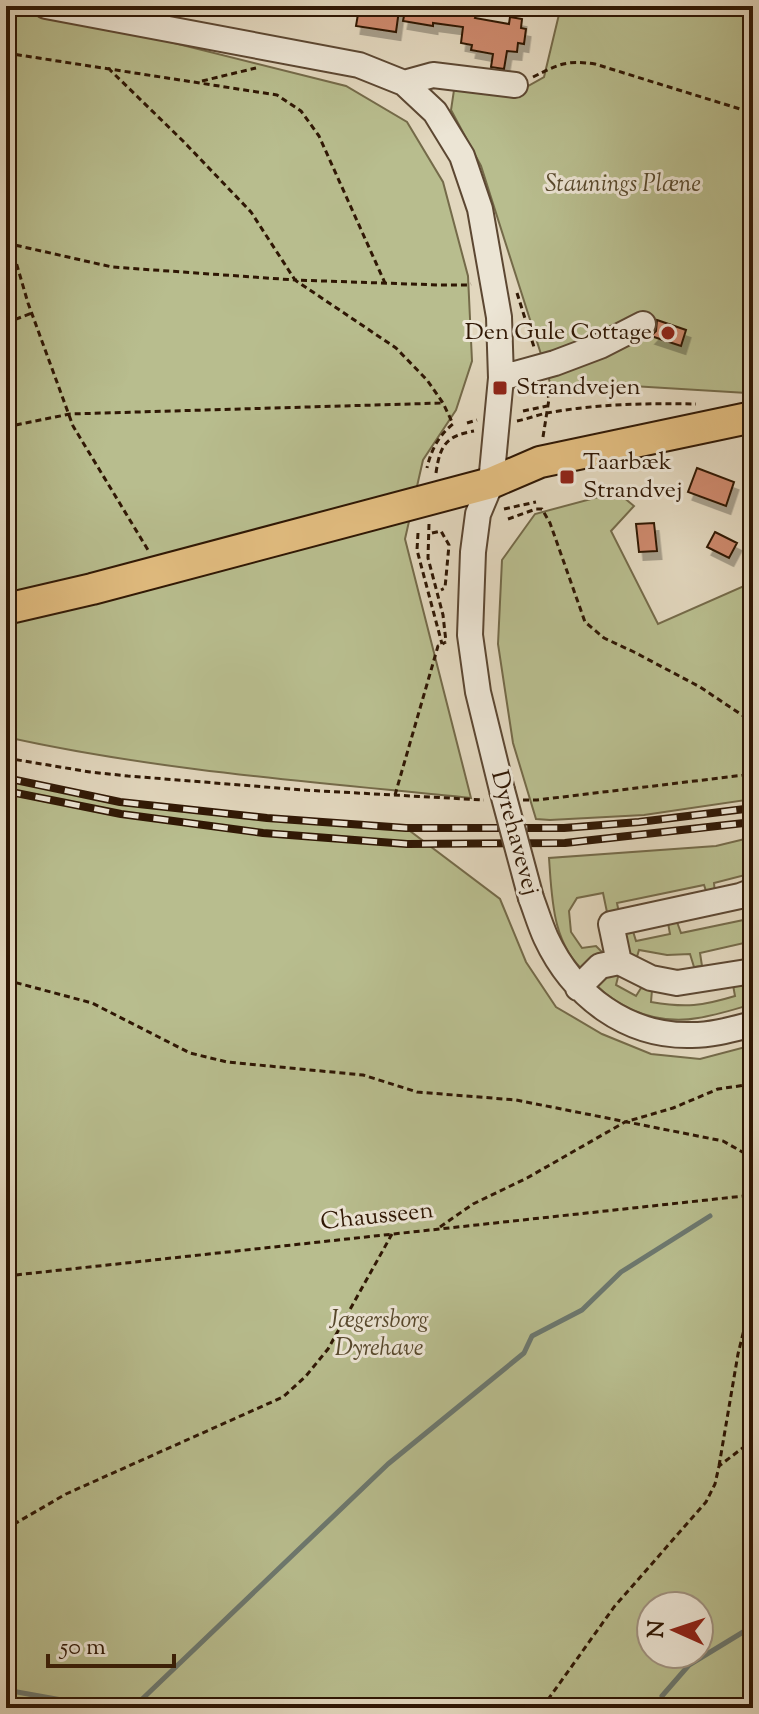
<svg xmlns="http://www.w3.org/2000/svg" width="759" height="1714" viewBox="0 0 759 1714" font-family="'Sorts Mill Goudy',serif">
  <defs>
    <filter id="shadow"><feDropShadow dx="4.5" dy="8" stdDeviation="0" flood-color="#0004"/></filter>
  </defs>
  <rect width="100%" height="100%" fill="#e2d7be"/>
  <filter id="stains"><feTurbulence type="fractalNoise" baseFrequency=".0025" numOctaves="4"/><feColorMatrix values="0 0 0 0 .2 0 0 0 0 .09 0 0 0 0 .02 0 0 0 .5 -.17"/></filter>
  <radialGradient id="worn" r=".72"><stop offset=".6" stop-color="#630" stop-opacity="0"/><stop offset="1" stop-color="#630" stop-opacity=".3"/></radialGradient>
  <path fill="#b8bd8e" stroke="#746a49" stroke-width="2" fill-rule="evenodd" d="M561,6H753V391L747,393L632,386L554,395L481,166L451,110L454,90L512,95L544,77Z
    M6,7L98,24L346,86L407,122L443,182L468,276L472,361L456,410L423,460L405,539L471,798C315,782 159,771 6,737Z
    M617,492L634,506L611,531L658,624L753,582V645L750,646L753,655V799L644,815L550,820L536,819L513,743L498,644L502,560L535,514Z
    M6,778L120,802L267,818L406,828L500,899L526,962L556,1007L602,1034L651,1054L700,1059L753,1045V1708H6ZM651,1606H699V1654H651Z
    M753,837V873L714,883L715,893L707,894L704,885L617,903L619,913L608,917L603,893L577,898L569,911L571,932L582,948L596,946L606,956L586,973C552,944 552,899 549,858L716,846Z
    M753,918V941L700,953L702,966L694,967L690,954L667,955L639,950L636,960L629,955L622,931L632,928L636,941L670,934L668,923L677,922L681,933Z
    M614,969L619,973L616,985L636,996L641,988L652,990L651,1002C686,1008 702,1006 735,996L733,985L743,983L745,993L753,992V1004C735,1009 717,1015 698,1018C661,1025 622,1011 596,985Z"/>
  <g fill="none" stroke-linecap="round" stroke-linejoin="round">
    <path stroke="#6c786f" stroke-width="5" d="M6,1690L106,1708
      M662,1696L689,1665L753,1626
      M137,1704L388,1464L524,1353L532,1336L582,1310L621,1272L710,1216"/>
  </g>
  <path fill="#ce896d" stroke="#2f1704" stroke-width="2" filter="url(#shadow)" d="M366,6L399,10L396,32L356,26L359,8H365Z
    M406,6H469L468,14L476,15L475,18L509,24L510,17L522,19L521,28L526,29L524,44L518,43L517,52L507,51L504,69L491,67L493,54L471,50L472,45L461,43L463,27L433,23V26L403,21Z
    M657,320L686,330L681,346L651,336L656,331Z
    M697,468L734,482L726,506L688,492Z
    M654,523L657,551L639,552L636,524Z
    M715,532L737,543L729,558L707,547Z"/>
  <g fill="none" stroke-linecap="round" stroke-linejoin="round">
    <g stroke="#5c4732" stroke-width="28">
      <path id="minor" d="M46,6L359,65L404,83L435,112L462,156L480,209L499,317L501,378L491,483L478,514L473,552L470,635L478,692L502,790
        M404,83L433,75L515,85
        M501,378L555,363L600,346L643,324
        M531,898C536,911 540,925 546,938C573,996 627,1037 692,1035C713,1035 733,1029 753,1024
        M619,962L611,924L740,896L753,891
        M578,988L600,966L619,962L651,978L677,983L753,971"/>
    </g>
    <g stroke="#2f1704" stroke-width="34">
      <path id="major" d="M6,609L92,589L491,483L540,462L753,417"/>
    </g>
    <path stroke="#2f1704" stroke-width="3" stroke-dasharray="6 4" stroke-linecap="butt" d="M6,53L277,95L301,111L319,136L385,283
      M108,68L183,141L251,212L295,280L439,285H467L471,284
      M533,77C559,64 566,60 595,64L753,113
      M202,81L256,68
      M6,243L112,267L295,280L396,348L427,380L443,403L453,424C439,435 431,450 427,468
      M11,245L28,303L73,426L148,550
      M517,293L534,347
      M6,323L32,313
      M523,411L547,406
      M517,421C527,419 537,415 547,413C596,404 646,403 696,404
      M467,423L477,420
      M6,427L70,414L443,403
      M543,437L549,399L545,385
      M436,473C440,445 446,436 474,431
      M504,509L536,502
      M508,519L536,509H542L550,523L585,622L604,638L634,652L700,687L745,717C758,736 745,752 753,771
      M429,524L428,558L443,615L446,642
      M418,533L417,550L442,644
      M432,533L441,531L449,545L445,588L441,590
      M6,758L90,772L128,776L303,790L484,800
      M395,795L438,646L446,642
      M523,800H537L753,774
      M6,980L92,1003L190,1053L227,1062L363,1075L417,1092L516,1100L723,1141L753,1158
      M440,1227L473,1204L527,1178L625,1122L673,1108L718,1089L753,1084
      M6,1276L753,1195
      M719,1466L738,1354L753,1293
      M6,1531L16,1523L66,1494L283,1397L306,1376L328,1349L392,1234
      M500,1708L753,1702
      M542,1708L614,1607L706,1502L715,1484L719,1466L753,1440"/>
    <use href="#minor" stroke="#ece5d5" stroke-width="24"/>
    <use href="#major" stroke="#e1bc7f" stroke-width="30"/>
    <g stroke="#2f1704" stroke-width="8">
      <path id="rail" d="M6,778L120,802L267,818L406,828H564L639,822L753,808
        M6,791L121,814L263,833L407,844L565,843L753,822"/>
    </g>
    <use href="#rail" stroke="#ece5d5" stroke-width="5" stroke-dasharray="15" stroke-linecap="butt"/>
    <g stroke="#5c4732" stroke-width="28" stroke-linecap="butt">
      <path id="minor-bridge" d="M502,790L531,898"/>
    </g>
    <use href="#minor-bridge" stroke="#ece5d5" stroke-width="24"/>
  </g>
  <g fill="#8f2418" stroke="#ece5d5" stroke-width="3">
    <circle cx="668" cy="333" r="8"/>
    <rect x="492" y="380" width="16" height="16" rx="4"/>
    <rect x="559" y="469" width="16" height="16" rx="4"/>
  </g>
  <g text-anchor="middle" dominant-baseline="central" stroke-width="6" stroke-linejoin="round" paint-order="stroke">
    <g font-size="24" font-style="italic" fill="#58492d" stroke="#ece5d5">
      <text x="623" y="185">Staunings Plæne</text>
      <text x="379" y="1321">Jægersborg<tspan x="379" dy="28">Dyrehave</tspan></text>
    </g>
    <g font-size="24" fill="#2f1704" stroke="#ece5d5" text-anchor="start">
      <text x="652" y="333" text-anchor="end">Den Gule Cottage</text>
      <text x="516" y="388">Strandvejen</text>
      <text x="583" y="463">Taarbæk<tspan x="583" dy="28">Strandvej</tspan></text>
    </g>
    <g font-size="24" fill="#2f1704" stroke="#ece5d5">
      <text transform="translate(514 833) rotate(75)">Dyrehavevej</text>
      <text transform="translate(377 1217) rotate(-6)">Chausseen</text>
    </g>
  </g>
  <rect width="759" height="1714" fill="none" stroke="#e2d7be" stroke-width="32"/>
  <rect x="8" y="8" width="743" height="1698" fill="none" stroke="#2f1704" stroke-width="4"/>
  <rect x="16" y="16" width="727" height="1682" fill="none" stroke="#2f1704" stroke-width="2"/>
  <g transform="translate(675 1630) rotate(273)"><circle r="38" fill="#ece5d5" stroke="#a09381" stroke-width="2"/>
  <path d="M0-6L14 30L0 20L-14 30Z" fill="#8f2418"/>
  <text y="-12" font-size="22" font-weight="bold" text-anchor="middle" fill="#2f1704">N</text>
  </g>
  <path d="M48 1654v12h126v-12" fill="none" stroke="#2f1704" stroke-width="4"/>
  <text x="60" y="1654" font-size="24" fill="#2f1704" stroke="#ece5d5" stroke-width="6" paint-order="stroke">50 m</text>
  <rect width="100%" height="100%" filter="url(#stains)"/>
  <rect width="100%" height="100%" fill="url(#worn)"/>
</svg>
